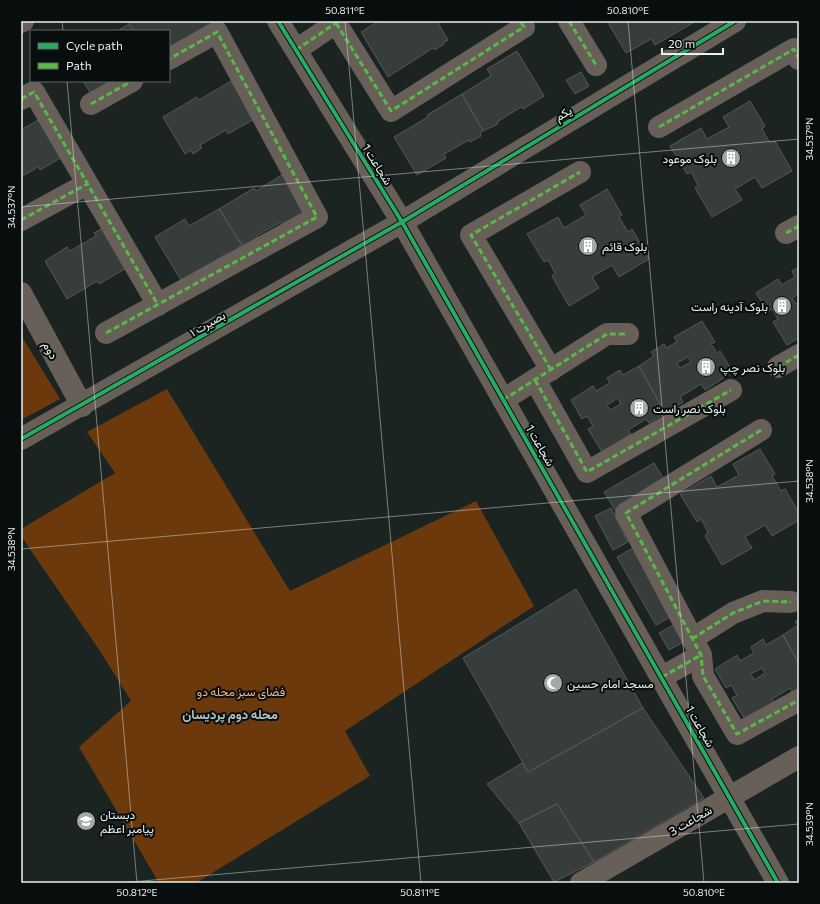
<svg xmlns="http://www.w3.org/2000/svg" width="820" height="904" viewBox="0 0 820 904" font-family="Commissioner,Vazirmatn,sans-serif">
  <rect width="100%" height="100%" fill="#1c2422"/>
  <path fill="#6c390d" d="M21,335L60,399L21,420Z
    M167,389L290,591L476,501L534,606L345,731L370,776L196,883H159L79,747L131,701L100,651L21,536V529L115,473L87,432Z"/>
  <path fill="#363d3b" stroke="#535958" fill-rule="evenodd" d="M134,21H222L223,23L194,40L169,50V31H134L129,24Z
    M379,21H437L448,40L443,43L444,44L435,50L433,48L388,77L361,32Z
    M607,21H696L655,45L651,39L626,53Z
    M129,24L134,31H117Z
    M517,51L544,96L523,109L521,107L497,122L498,124L483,131L462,94L491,76L487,69Z
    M581,72L589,86L575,94L566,80Z
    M233,80L256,118L228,134L226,130L200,145L202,148L193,154L191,150L185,154L163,117L197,97L199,100Z
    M83,81H115L93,97Z
    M462,94L483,131L480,133L481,136L470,142L469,140L444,154L446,158L417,175L394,137L428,117L427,115Z
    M750,101L765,126L762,129L770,143L775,141L792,171L762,188L755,177L735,189L742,200L712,217L695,188L698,185L691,172L687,174L670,146L701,128L707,139L729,127L723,117Z
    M47,115L69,153L40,170L38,167L21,177V130Z
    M290,170L312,208L283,226L281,222L256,236L258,239L247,245L245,243L242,245L219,209L254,188L256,191Z
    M607,189L622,215L619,217L628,232L632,229L649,259L619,277L612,265L592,277L599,288L569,306L552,276L555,273L548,260L544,262L527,234L558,217L564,228L586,215L580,205Z
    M219,209L242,245L237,248L238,249L228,255L227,253L182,282L155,237L185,219L189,226Z
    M103,228L133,264L99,284L97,281L67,299L45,261L67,247L70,251L96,236L94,233Z
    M799,267V294L792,298L796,304L799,302V338L787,345L773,322L778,319L772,309L768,312L756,293L778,279L782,285L795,277L792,271Z
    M702,321L715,342L711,344L717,353L720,351L733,372L705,390L701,384L680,397L683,402L665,413L639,366L654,356L651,352L664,344L666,348L677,342L674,337ZM688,357L691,362L680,368L677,363Z
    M639,366L665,413L649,423L646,419L628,430L631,434L602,452L588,429L593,426L587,416L582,419L571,400L593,386L596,391L610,383L607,378L620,370L623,375ZM618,398L621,404L610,410L607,405Z
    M760,449L775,474L772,476L781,491L785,489L799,513V520L772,536L765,525L745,537L752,548L722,565L705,536L708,532L701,519L697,522L680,494L711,476L717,487L739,475L733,464Z
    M654,463L665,481L615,510L604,492Z
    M611,508L628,542L613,550L595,516Z
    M633,548L672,616L656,625L617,557Z
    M576,589L643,708L528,772L463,658Z
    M799,619V664L783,635L798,625L795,622Z
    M677,623L687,640L669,650L659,633Z
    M783,635L799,664V688L792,692L790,688L772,699L774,703L746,721L732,698L737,695L731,685L726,688L715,669L737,655L740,661L754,653L751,647L763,639L766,645ZM762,668L765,673L754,680L751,674Z
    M643,708L704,798L594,862L557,804L519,823L487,784L522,763L528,772Z
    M557,804L594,862L554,882L519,823Z"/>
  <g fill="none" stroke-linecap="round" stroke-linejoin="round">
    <path stroke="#685f58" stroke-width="22" d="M569,21L596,65
      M336,23L391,111L524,27L520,21
      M296,50L336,23L335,21
      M21,99L34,92L158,305
      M91,104L132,81
      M659,127L794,49L799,59
      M21,220L87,184
      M402,222L735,21
      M786,233L799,226
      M21,293L82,406
      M106,333L317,217L217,32L169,59
      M778,367L799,355
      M551,370L471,235L580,172
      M535,380L587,472L731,390
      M503,400L607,334H628
      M761,430L626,513L701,655L703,676L737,734L799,700
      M692,639L733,613L763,601L791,602
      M662,677L701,655"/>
    <path stroke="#685f58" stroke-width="22" d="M278,21L402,222L778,883
      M21,22L23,21
      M21,439L402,222
      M581,883L799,757"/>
    <path stroke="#58b947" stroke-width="3" stroke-dasharray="6 3" stroke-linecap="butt" d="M569,21L596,65
      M336,23L391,111L524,27L520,21
      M296,50L336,23L335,21
      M21,99L34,92L158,305
      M91,104L132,81
      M659,127L794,49L799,59
      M21,220L87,184
      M786,233L799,226
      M106,333L317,217L217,32L169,59
      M778,367L799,355
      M551,370L471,235L580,172
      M535,380L587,472L731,390
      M503,400L607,334H628
      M761,430L626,513L701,655L703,676L737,734L799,700
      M692,639L733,613L763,601L791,602
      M662,677L701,655"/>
    <g stroke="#080e0d" stroke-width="6">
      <path id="cycleway" d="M278,21L402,222L778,883
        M21,439L402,222L735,21"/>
    </g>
    <use href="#cycleway" stroke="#26ab63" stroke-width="4"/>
  </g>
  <path fill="none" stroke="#e8f2ef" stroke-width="1" stroke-opacity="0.45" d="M62,21L63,31M345,21L421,883M628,21L704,883M67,81L137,883M21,207L799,139M21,549L799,481M119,883L799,824"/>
  <defs>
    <g id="building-disc" transform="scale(1)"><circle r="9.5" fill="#a1aaa7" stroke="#080e0d"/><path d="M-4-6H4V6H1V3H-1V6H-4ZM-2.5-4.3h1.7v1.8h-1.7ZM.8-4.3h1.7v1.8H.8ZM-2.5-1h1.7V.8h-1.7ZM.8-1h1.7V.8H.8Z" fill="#fff"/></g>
    <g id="mosque-disc" transform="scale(1)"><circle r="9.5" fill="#a1aaa7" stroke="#080e0d"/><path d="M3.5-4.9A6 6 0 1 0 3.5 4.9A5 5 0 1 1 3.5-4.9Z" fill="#fff"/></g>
    <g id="school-disc" transform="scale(1)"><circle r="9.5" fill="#a1aaa7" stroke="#080e0d"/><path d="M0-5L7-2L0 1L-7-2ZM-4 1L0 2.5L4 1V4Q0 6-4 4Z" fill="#fff"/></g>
  </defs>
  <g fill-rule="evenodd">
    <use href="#building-disc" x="731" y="158"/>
    <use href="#building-disc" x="588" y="246"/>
    <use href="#building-disc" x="782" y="306"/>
    <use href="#building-disc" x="706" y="367"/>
    <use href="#building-disc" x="639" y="408"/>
    <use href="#mosque-disc" x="553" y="683"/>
    <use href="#school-disc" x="86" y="821"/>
  </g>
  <g text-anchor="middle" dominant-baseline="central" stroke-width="4" stroke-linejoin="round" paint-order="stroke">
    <g font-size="12" fill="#e8f2ef" stroke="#080e0d">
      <text transform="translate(563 113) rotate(-31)">یکم</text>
      <text transform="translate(378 164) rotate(58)">شجاعت 1</text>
      <text transform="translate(207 323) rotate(-30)">بصیرت ۱</text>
      <text transform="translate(51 350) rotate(62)">دوم</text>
      <text transform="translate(541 445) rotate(60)">شجاعت 1</text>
      <text transform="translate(701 726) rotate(60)">شجاعت 1</text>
      <text transform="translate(690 820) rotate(-30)">شجاعت 3</text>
    </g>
    <g font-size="12" fill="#e8f2ef" stroke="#080e0d" text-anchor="start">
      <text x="717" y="158" text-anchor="end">بلوک موعود</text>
      <text x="602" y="246">بلوک قائم</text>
      <text x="768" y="306" text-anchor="end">بلوک آدینه راست</text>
      <text x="720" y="367">بلوک نصر چپ</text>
      <text x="653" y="408">بلوک نصر راست</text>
      <text x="567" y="683">مسجد امام حسین</text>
      <text x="100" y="814">دبستان<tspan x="100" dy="14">پیامبر ا‌عظم</tspan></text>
    </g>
    <g font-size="12" fill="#f6b58b" stroke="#080e0d">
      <text x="241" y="691">فضای سبز محله دو</text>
    </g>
    <g font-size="13" font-weight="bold" fill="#b2c4c0" stroke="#080e0d">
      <text x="230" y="714">محله دوم پردیسان</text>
    </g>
  </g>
  <rect width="820" height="904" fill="none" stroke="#080e0d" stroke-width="44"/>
  <rect x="30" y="30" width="140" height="52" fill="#080e0d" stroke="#626967"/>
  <rect x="38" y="43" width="20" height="6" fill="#26ab63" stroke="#626967"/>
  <text x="66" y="50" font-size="12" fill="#e8f2ef">Cycle path</text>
  <rect x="38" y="63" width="20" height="6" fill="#58b947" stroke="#626967"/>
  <text x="66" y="70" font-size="12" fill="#e8f2ef">Path</text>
  <path d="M662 48v6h61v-6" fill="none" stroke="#e8f2ef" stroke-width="2"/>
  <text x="668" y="48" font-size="12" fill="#e8f2ef" stroke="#080e0d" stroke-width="3" paint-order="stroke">20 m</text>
  <rect x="22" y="22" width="776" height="860" fill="none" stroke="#e8f2ef" stroke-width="1.5"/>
  <g font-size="10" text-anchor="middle" fill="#e8f2ef">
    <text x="345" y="14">50.811°E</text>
    <text x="628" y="14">50.810°E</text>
    <text transform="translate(809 139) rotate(-90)" y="4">34.537°N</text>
    <text transform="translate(11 207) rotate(-90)" y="4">34.537°N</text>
    <text transform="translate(809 481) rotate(-90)" y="4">34.538°N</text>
    <text transform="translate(11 549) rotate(-90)" y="4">34.538°N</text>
    <text transform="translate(809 824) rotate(-90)" y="4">34.539°N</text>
    <text x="137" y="896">50.812°E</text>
    <text x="420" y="896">50.811°E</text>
    <text x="704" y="896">50.810°E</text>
  </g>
</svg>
